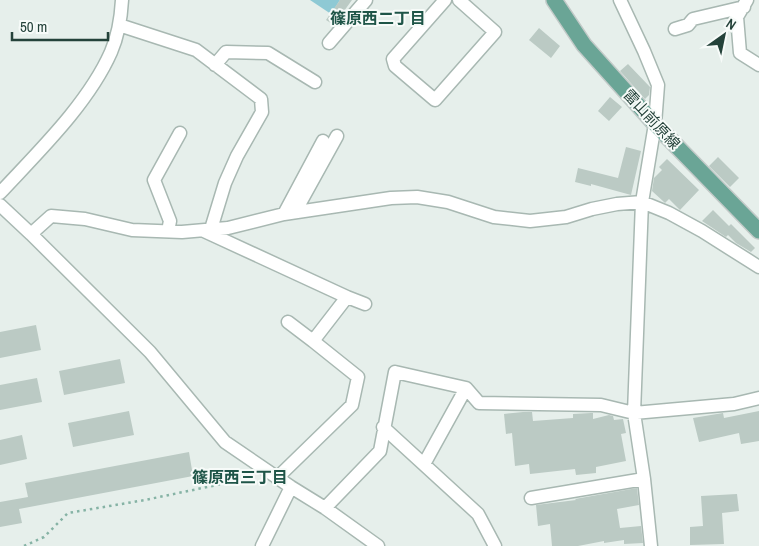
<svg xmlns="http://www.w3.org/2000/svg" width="759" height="546" viewBox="0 0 759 546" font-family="'Archivo Narrow','Noto Sans JP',sans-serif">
  <rect width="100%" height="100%" fill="#e6efeb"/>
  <path fill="#8ec9d4" d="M310,0H340L331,14Z"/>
  <path fill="#bbcac4" d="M340,0H352L334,25L326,20Z
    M539,28L560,46L551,58L529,40Z
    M628,64L650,87L649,95L645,99L620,71Z
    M610,97L622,107L609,121L598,111Z
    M626,147L641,151L631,195L591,184V186L575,182L578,168L618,178Z
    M718,157L739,178L730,187L709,166Z
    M667,159L699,190L680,210L669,199L665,203L664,202L652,191L654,178L662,170L659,167Z
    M713,210L729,226L731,224L755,248L751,252L736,243L728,235L726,237L702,221Z
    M36,325L41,350L0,358V332Z
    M120,359L125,383L64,395L59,371Z
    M37,378L42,402L0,410V385Z
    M129,411L134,435L73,447L68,423Z
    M759,411V441L741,444L739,433L699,442L693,418L723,413L724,418Z
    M523,412H532L533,421L573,418V414L591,413H593V419L609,415L613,416L614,420L623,419L626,433L621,434L626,461L596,467V473L576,475L575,469L530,474L529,464L515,466L512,433L506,434L504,414Z
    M22,435L27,459L0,465V440Z
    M189,452L193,476L19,509L22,523L0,527V502L28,497L25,483Z
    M637,488L639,505L617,509L620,528L641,526L643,543L624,544V540L604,543V541L578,546H552L550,524L538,526L536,505L576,500L575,499Z
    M737,494L739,511L722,513L724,544L690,545V527L703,526L701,496Z"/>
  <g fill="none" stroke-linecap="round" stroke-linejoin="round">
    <g stroke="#a8b8b2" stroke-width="15">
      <path id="minor" d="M445,0L393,59L395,66L435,100L495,32L459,0
        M620,0L644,51L658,85L655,124L642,202L634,413L644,479L651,546
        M747,0L737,17L740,53L759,65
        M119,25L196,50L261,99L262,112L237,156L225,183L211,229
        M675,29L688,25L693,19L744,7
        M329,43L366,0
        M215,65L226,52L268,53L315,82
        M0,193C38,152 88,104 111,52C118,36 121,18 122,0
        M0,205L31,234L150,352L225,442L291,487L325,508L378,546
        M295,212L337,136
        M284,214L323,141
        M168,231L170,221L154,180L180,133
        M204,231L347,297L313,341L358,377L352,405L277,478
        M31,234L51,216L85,219L132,230L182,232L228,228L284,214L391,198L417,197L448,202L494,217L530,221L566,217L592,209L617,204L642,202L669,213L702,231L759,267
        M347,297L365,304
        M288,322L313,341
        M383,427L478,514L495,546
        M424,464L466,388
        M531,498L644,479
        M325,508L380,451L395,372L466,388L479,403L601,405L634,413L734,404L759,398
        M262,546L291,487"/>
    </g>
    <g stroke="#c2cac8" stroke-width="18">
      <path id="major" d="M554,0L584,45L655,124L759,231"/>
    </g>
    <path stroke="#86b3a5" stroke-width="2.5" stroke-dasharray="2.5 4" stroke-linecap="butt" d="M24,546L44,537L68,513L145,500L255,477"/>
    <use href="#minor" stroke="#fff" stroke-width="12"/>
    <use href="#major" stroke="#6aa596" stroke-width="15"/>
  </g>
  <g text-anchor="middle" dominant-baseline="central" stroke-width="4" stroke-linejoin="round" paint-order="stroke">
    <g font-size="15" fill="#24423a" stroke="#f7fbf9">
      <text transform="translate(652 119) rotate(47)">雷山前原線</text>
    </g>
    <g font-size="16" font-weight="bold" fill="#1f5548" stroke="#f7fbf9">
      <text x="378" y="18">篠原西二丁目</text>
      <text x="240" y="477">篠原西三丁目</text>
    </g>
  </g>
  <g transform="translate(724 35) rotate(33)" stroke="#f7fbf9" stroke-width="4" paint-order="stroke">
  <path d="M0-4L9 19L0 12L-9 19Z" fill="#24423a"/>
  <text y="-8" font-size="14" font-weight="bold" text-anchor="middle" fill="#24423a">N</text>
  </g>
  <path d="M12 32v8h96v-8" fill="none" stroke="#24423a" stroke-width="2.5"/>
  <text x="20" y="32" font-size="15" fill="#24423a" stroke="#f7fbf9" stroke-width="4" paint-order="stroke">50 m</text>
</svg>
